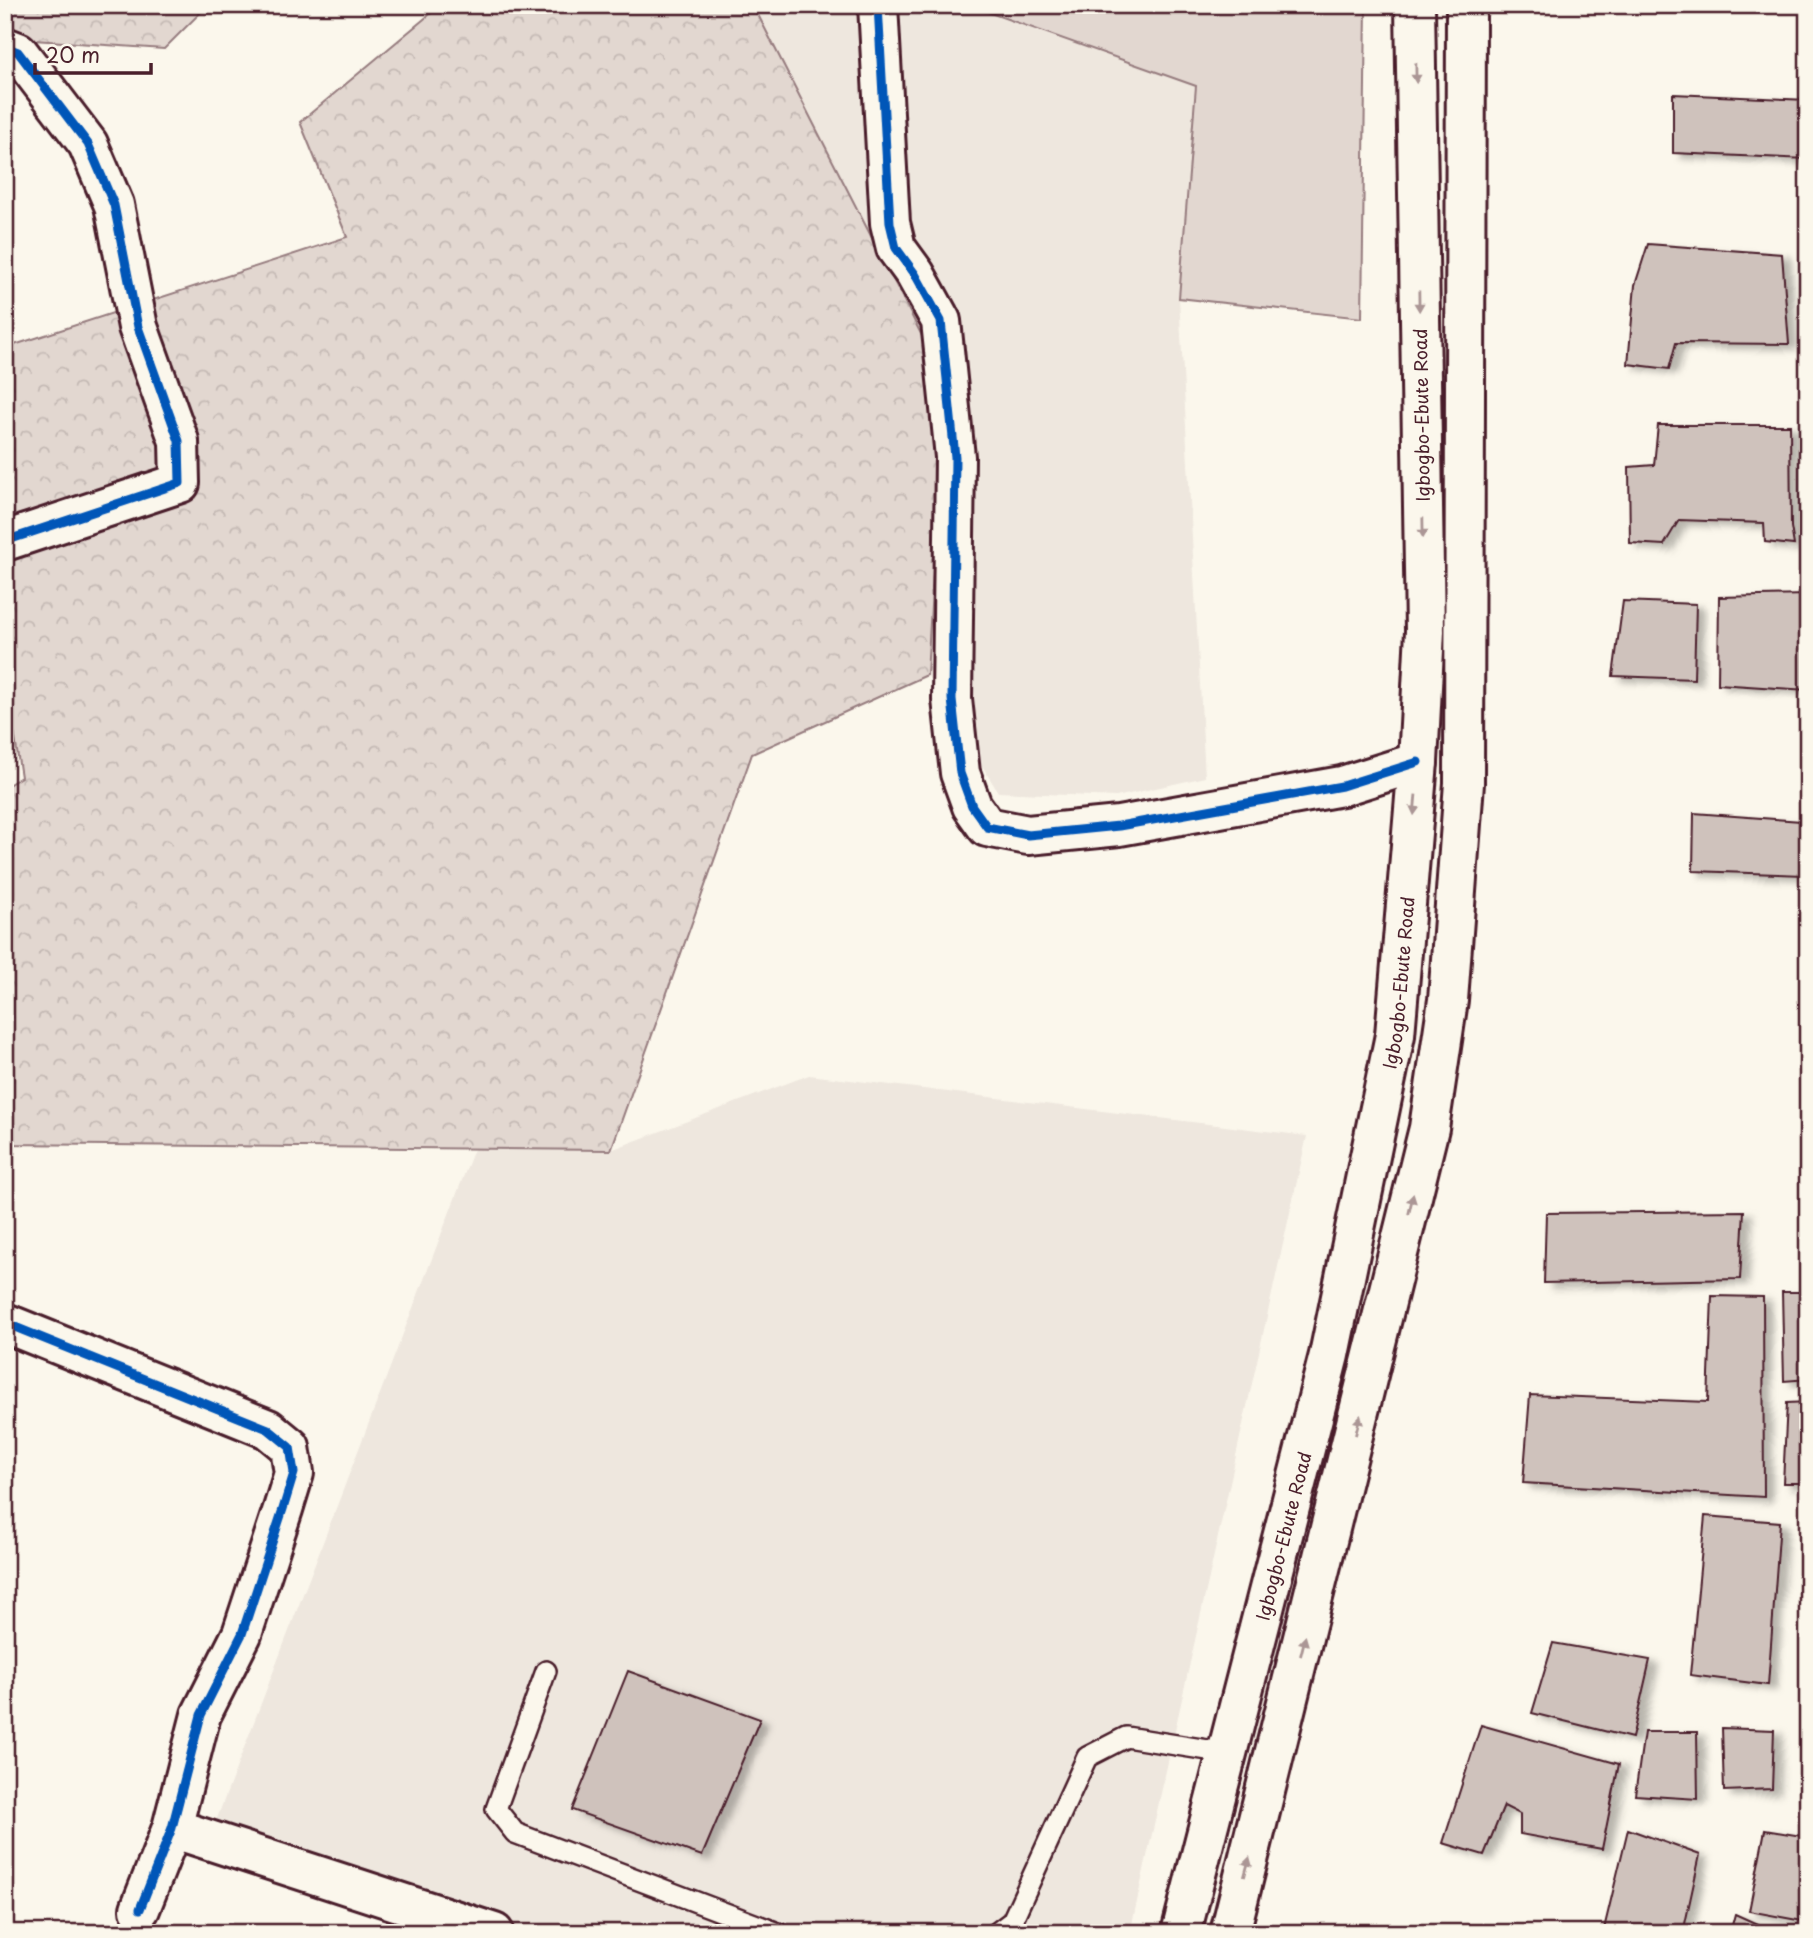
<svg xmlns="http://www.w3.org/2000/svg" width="1813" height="1938" viewBox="0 0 1813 1938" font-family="'Playpen Sans',sans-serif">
  <defs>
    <pattern id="forest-crowns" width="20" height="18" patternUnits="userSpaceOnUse" patternTransform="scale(1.75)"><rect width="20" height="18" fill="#e2d7d0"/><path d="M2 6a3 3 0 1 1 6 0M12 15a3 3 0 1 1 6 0" fill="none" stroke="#c3b8b3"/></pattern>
    <filter id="shadow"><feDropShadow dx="8" dy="4.5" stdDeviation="3.5" flood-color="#0004"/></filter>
  </defs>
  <rect width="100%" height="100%" fill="#fbf7ec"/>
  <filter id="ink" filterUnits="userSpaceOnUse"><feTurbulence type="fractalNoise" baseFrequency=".0143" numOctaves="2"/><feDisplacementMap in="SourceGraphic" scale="14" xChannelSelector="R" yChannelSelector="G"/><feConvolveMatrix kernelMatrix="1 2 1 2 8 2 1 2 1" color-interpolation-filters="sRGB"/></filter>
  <g filter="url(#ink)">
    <path fill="#eee7de" d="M753,5H968L1196,86L1179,298L1205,777L1116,797L998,792L927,675L944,379Z
      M809,1075L1307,1136L1130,1933H508L211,1834L474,1149L611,1150Z"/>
    <path fill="#e2d7d0" stroke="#967b7e" stroke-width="2" d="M968,5H1366L1362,318L1179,298L1196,86Z"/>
    <path fill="url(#forest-crowns)" stroke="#967b7e" stroke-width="2" d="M5,5H208L164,49L5,38Z
      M441,5H753L944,379L927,675L752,754L611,1150L5,1144V787L21,777L5,673V348L347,237L300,122Z"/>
    <path fill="#cfc2bc" stroke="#4a1f2b" stroke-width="2" filter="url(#shadow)" d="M1673,94L1808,100V159L1673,153Z
      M1648,244L1782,254L1789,344L1676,343L1669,369L1628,364L1635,285Z
      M1658,425H1790L1791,527L1794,545L1765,542L1764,523L1679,520L1664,545L1630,543L1629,467L1654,465Z
      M1808,595V690L1718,684L1719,597Z
      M1623,601L1696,604L1694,679L1613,676Z
      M1694,813L1801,821L1804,875L1693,871Z
      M1744,1211L1740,1279L1544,1283L1546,1213Z
      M1782,1292H1808V1379L1784,1381Z
      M1712,1296L1763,1297L1764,1497L1523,1483L1530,1395L1708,1402Z
      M1808,1402V1483H1783L1787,1403Z
      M1705,1516L1780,1522L1768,1685L1690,1675Z
      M1553,1643L1650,1660L1632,1738L1532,1713Z
      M628,1671L760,1719L702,1856L572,1810Z
      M1481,1725L1619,1764L1602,1849L1520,1834V1814L1504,1806L1484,1855L1443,1843Z
      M1722,1728L1774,1730L1772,1789L1724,1791Z
      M1644,1732H1697L1698,1799L1635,1795Z
      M1628,1829L1700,1855L1683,1933H1603Z
      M1765,1830L1808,1837V1922L1749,1911Z
      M1735,1914L1777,1933H1730Z"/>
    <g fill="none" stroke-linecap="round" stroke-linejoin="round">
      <g stroke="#4a1f2b" stroke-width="24">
        <path id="lane" d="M546,1671L496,1809L515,1833L778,1933
          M996,1933L1012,1921L1087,1757L1126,1737L1227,1753"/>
      </g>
      <g stroke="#4a1f2b" stroke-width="44">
        <path id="street" d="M878,5L890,223L896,248L915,274L941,321L955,457L952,699L960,773L972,806L987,827L1028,835L1119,826L1342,786L1418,762
          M5,47L18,52L88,144L114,205L138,327L179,441L180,483L5,541
          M5,1323L268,1429L290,1447L294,1473L283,1509L242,1634L201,1715L172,1828L140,1909
          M172,1828L494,1933"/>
      </g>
      <g stroke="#4a1f2b" stroke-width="44">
        <g id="secondary">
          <path id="s1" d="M1181,1933L1329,1355L1395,1035L1418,762L1425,631L1415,5"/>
          <path d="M1230,1933L1429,1128L1448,1000L1464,783L1466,5"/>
        </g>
      </g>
      <use href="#lane" stroke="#fbf7ec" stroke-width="19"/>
      <use href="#street" stroke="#fbf7ec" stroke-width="38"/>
      <use href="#secondary" stroke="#fbf7ec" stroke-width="38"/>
      <g stroke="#fbf7ec" stroke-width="13">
        <path id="cycleway" d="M878,5L890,223L896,248L915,274L941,321L955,457L952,699L960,773L972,806L987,827L1028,835L1119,826L1342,786L1418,762
          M5,47L18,52L88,144L114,205L138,327L179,441L180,483L5,541
          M5,1323L268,1429L290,1447L294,1473L283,1509L242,1634L201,1715L172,1828L140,1909"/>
      </g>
      <use href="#cycleway" stroke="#0057b8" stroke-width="9"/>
    </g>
    <defs><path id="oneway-solid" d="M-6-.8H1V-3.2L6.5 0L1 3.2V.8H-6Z" transform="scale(1.75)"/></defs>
    <g fill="#ab9695">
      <use href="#oneway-solid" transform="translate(1416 73) rotate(89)"/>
      <use href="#oneway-solid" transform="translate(1419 301) rotate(89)"/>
      <use href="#oneway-solid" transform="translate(1423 528) rotate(89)"/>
      <use href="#oneway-solid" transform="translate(1415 805) rotate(95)"/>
      <use href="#oneway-solid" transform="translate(1411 1204) rotate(-77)"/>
      <use href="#oneway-solid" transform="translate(1358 1425) rotate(-76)"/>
      <use href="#oneway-solid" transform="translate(1303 1646) rotate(-76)"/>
      <use href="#oneway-solid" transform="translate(1247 1867) rotate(-75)"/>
    </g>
  </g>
  <g text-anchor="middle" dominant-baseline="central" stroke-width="7" stroke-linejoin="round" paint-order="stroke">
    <g font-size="18" fill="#4a1f2b" stroke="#fbf7ec">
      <text transform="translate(1421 415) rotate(-91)">Igbogbo-Ebute Road</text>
      <text stroke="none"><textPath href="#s1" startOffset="976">Igbogbo-Ebute Road</textPath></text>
      <text stroke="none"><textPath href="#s1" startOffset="410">Igbogbo-Ebute Road</textPath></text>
    </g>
  </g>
  <rect width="1813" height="1938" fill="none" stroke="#fbf7ec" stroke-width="28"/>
  <rect x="14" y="14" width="1785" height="1910" fill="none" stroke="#4a1f2b" stroke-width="2.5" filter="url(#ink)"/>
  <path d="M35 63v10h116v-10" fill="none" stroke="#4a1f2b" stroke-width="3.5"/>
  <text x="46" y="63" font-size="21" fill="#4a1f2b" stroke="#fbf7ec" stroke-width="5" paint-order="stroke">20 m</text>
</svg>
